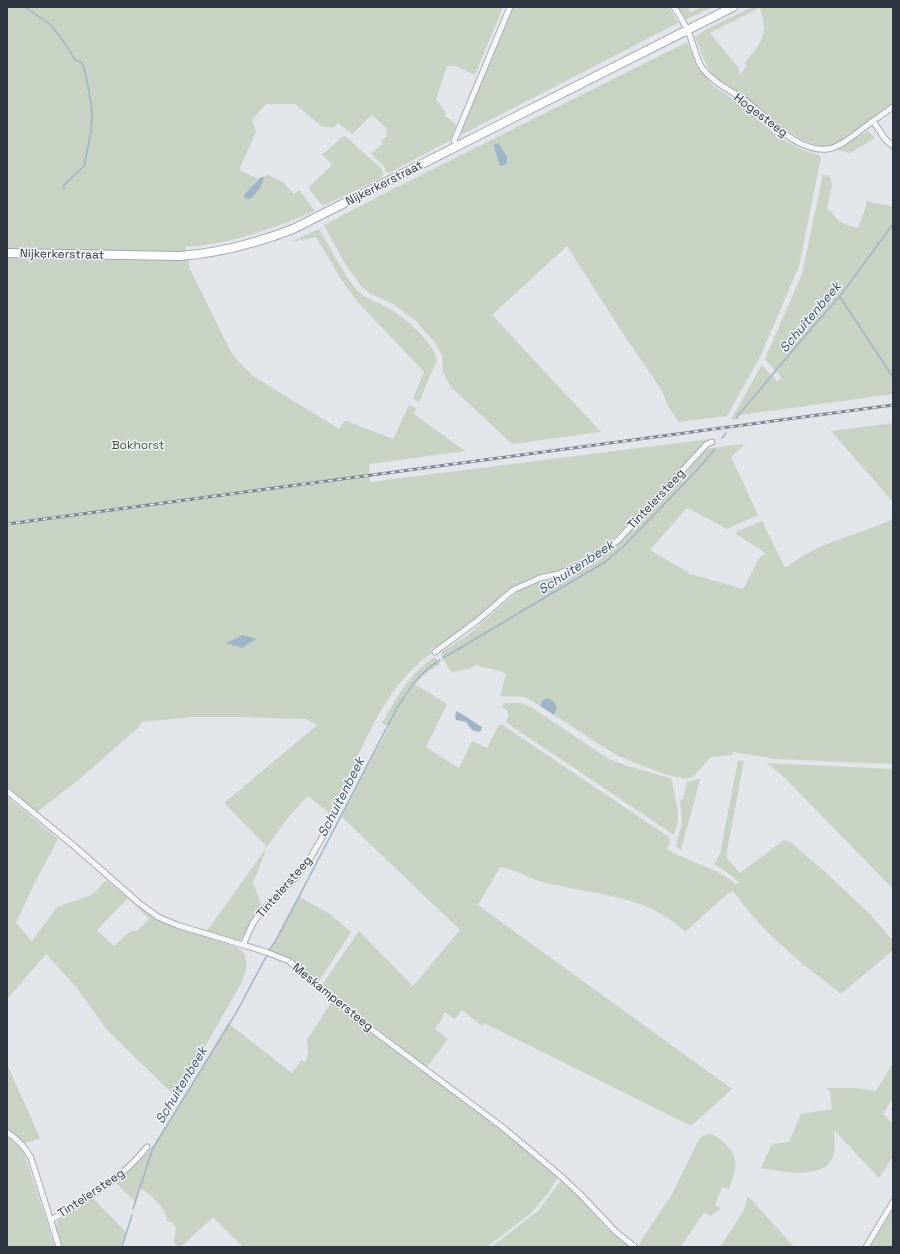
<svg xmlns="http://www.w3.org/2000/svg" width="900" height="1254" viewBox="0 0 900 1254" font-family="'Space Grotesk',sans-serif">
  <rect width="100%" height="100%" fill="#e2e5ea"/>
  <path fill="#c8d3c4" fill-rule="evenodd" d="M7,7H503L475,75L456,66H447L436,99L445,112L446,116L456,125L453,139L389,173L386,172L383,165L371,154L383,144L381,141L387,136L386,128L372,115L352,134L338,123L333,128L321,126L295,104H266L252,120L256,132L239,170L259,179L244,195L261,187L264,177L268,175L283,182L294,194L299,190L315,211C273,229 231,244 185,247L190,269L231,352L240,363L253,376L339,429L344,422L347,421L393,439L409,405L416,408L414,414L465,451L370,464L369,468L370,482L710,439L688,463L607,545L594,554L571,563V565L555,572L533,577L516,586L472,623L438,649L435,647L430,650L432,653C396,677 377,716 359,753C349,774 340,794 330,814L308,796L289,816L267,847L253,883L262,906L240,940L207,931L267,847L224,803L317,725L306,719L235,717H193L141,722L139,727L82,777L37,812L7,786Z
    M511,7H669L678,23L457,137Z
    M676,7H687L691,12L701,7H713L685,20Z
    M752,7H893V103C878,114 843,144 827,146C800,148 765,111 744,96C733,89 721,84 712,73C704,63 700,49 695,37L705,30ZM760,8C769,36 761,42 744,64L747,65L740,75L738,67L710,33Z
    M687,42L697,65L711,84L745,108L776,135L787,142L805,151L819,155L821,157L799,266L760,357L727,416L679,422L668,406L662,391L620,329L567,246L492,315L601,432L512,444L450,386L443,372L442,363L443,358L437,345L415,320L393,304L369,293L361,286L344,262L324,225L383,194Z
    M868,131L875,138L850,153L837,150Z
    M345,136L380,167L383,172V177L323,206L308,188L332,165L322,154L327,151L342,137Z
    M823,174L830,177L832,186L827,209C832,212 833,214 836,218C841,224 851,226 858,228L866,206V201L893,207V394L740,415L738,419L731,420L761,366L762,365L778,382L781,377L765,359L802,274Z
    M319,229C330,247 344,276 358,291C367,300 379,303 390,309C406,319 433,341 437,360L419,402L413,399L424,372L356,300L341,279L316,237L290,242Z
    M893,423V502L831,431Z
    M745,444L731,457L758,515L727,529L688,508L686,509L650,550L691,574L743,589L760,557L766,553L736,534V532L762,521L784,566L787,567C819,541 857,536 893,519V764L775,759L733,752V755L711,757L693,777L685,779L664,774L616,755L554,715L557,708L540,703V706L525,697L500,696L506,675L503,672L476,665C468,672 459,668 452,673L441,656L442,652L468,635L520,590L533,584L576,573L598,561L610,552L684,476L704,449Z
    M435,657L440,664L427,672L415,684L447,704L426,747L459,768L472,741L487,748L497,728L501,724L669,837L670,842L667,849C689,863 716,867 736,884L739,882L725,871L714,864L720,854L738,760L744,761L727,851V858L740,873L784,840L790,842L824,871L870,914L893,941V950L841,994C799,961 764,935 733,891L726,895L685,932C648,894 591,895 543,882C528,878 515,869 500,867L478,905L732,1089L691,1126L484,1023L482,1026L462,1010L455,1019L444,1012L442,1019L435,1029L448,1039L427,1067L341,1001L322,985L359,931L413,986L460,930L341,816L389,727L382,723C396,699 410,672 435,657Z
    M504,703H521L531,707L609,759L625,765L672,779C674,802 683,811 674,835L507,723L506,722L508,716V711L502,707Z
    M767,763L893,769V889L786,779Z
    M700,779L681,850L677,847L676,845L682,823L680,800L683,799L687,782Z
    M7,797L58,839L32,888L16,923L32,941L57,907L89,896L96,891L106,880L128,898L97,930L114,946L129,932L138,930L149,919L133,903L161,921L238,948C251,956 246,971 242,982L176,1097L108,1031L76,987L46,954L7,999Z
    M298,896L330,914L351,932L319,981L290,959L269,951Z
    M332,1001L511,1137L558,1177L549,1192L531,1213L487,1247H243L213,1217L181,1247H178L174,1242L176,1228L173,1223L167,1221C165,1205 152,1197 140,1188L135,1202L114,1181L139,1162L153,1146L178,1108L228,1023L292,1073L301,1060L305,1062L308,1054L307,1040Z
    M893,1063V1098L883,1114L893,1124V1156L879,1178L834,1130C834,1139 836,1151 832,1159C821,1180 780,1171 761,1168L772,1144L789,1142L801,1114L832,1109L830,1091L826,1088H856L876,1091Z
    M7,1064L40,1138L39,1139L24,1143L7,1130Z
    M709,1134C714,1134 718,1138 722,1141C741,1156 736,1169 729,1189L722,1187L715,1205L721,1208L711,1216L704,1212L681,1247H640L639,1246L642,1239L671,1196L699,1139L702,1136Z
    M7,1136L23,1150L55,1247H7Z
    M562,1181L580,1198L606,1228L632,1247H491L539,1210L559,1183Z
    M748,1196L794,1247H720L743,1212Z
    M92,1197L126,1232L121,1247H62C59,1238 53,1229 58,1221Z
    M893,1209V1247H870Z"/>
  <path fill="#a0b4c7" d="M498,143L507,156V162L505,165L501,166L499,164L494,146L495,144Z
    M261,177H264L261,187L250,199L244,198V195Z
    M243,635L256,639L242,648L226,643Z
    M546,698C552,699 555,702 557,708L554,715L540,706L542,701Z
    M457,711L482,727L481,731L478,732L472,730L466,722L456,720L455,716Z"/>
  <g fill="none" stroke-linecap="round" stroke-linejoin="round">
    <path stroke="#a0b4c7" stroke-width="1.5" d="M25,7L51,25L68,48L73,57L75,60L81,62C86,68 86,78 88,86C89,95 92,104 92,113C93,131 87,150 84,166L64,185V189
      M840,297L893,377
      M736,418L804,337L840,296L893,224
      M722,438L726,433
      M443,658L605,562L623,547L698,469L715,449
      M269,950L275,942L290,914L397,708C409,689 420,672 440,660
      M133,1209L153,1148L236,1013L267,955
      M122,1247L132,1215"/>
    <g stroke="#a8acb4" stroke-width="7">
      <path id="minor" d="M674,7C680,16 686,26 690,36C694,46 696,59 702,68C713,82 728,89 743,99C766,115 796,153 827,149C841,148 861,129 873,121L885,139L893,146
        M873,121L893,107
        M457,146L454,141L510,7
        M435,652L477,621L513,590L540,578L558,574L581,564L602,553L618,540L707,444L712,442
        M7,791L74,846L139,903L158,917L177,925L266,952L289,961L355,1017L501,1126L562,1177L582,1196L616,1232L635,1247
        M243,945L253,923L261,912L297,876L312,855L327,829
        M7,1132C17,1139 25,1146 31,1158L59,1247
        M51,1220C85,1199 121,1180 147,1147
        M866,1247L893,1202"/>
    </g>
    <g stroke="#a3aab4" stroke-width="10">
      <path id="primary" d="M7,253L180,256C219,253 257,243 293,229L733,7"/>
    </g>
    <use href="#minor" stroke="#f5f6f8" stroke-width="5"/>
    <use href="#primary" stroke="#fff" stroke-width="8"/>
    <g stroke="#7d8692" stroke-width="3">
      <path id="rail" d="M7,524L893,405"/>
    </g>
    <use href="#rail" stroke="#f2f4f7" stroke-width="1.5" stroke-dasharray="4.5" stroke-linecap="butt"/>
  </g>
  <g text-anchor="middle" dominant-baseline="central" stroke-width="3" stroke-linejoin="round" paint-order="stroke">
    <g font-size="12" fill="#2c3440" stroke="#f2f4f7">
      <text transform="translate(761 115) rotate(37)">Hogesteeg</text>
      <text transform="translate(384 183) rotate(-27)">Nijkerkerstraat</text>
      <text transform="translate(62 254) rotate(1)">Nijkerkerstraat</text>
      <text transform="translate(656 499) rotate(-47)">Tintelersteeg</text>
      <text transform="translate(284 887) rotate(-49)">Tintelersteeg</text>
      <text transform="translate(333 997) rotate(39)">Meskampersteeg</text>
      <text transform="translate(91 1193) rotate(-34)">Tintelersteeg</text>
    </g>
    <g font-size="12" fill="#415b3a" stroke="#f2f4f7">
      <text x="138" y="445">Bokhorst</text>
    </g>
    <g font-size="13" font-style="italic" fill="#395371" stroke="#f2f4f7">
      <text transform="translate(810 317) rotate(-50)">Schuitenbeek</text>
      <text transform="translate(576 567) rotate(-33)">Schuitenbeek</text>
      <text transform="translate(341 797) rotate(-63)">Schuitenbeek</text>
      <text transform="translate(181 1085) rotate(-59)">Schuitenbeek</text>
    </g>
  </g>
  <rect width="900" height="1254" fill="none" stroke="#2c3440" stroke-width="16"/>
</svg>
